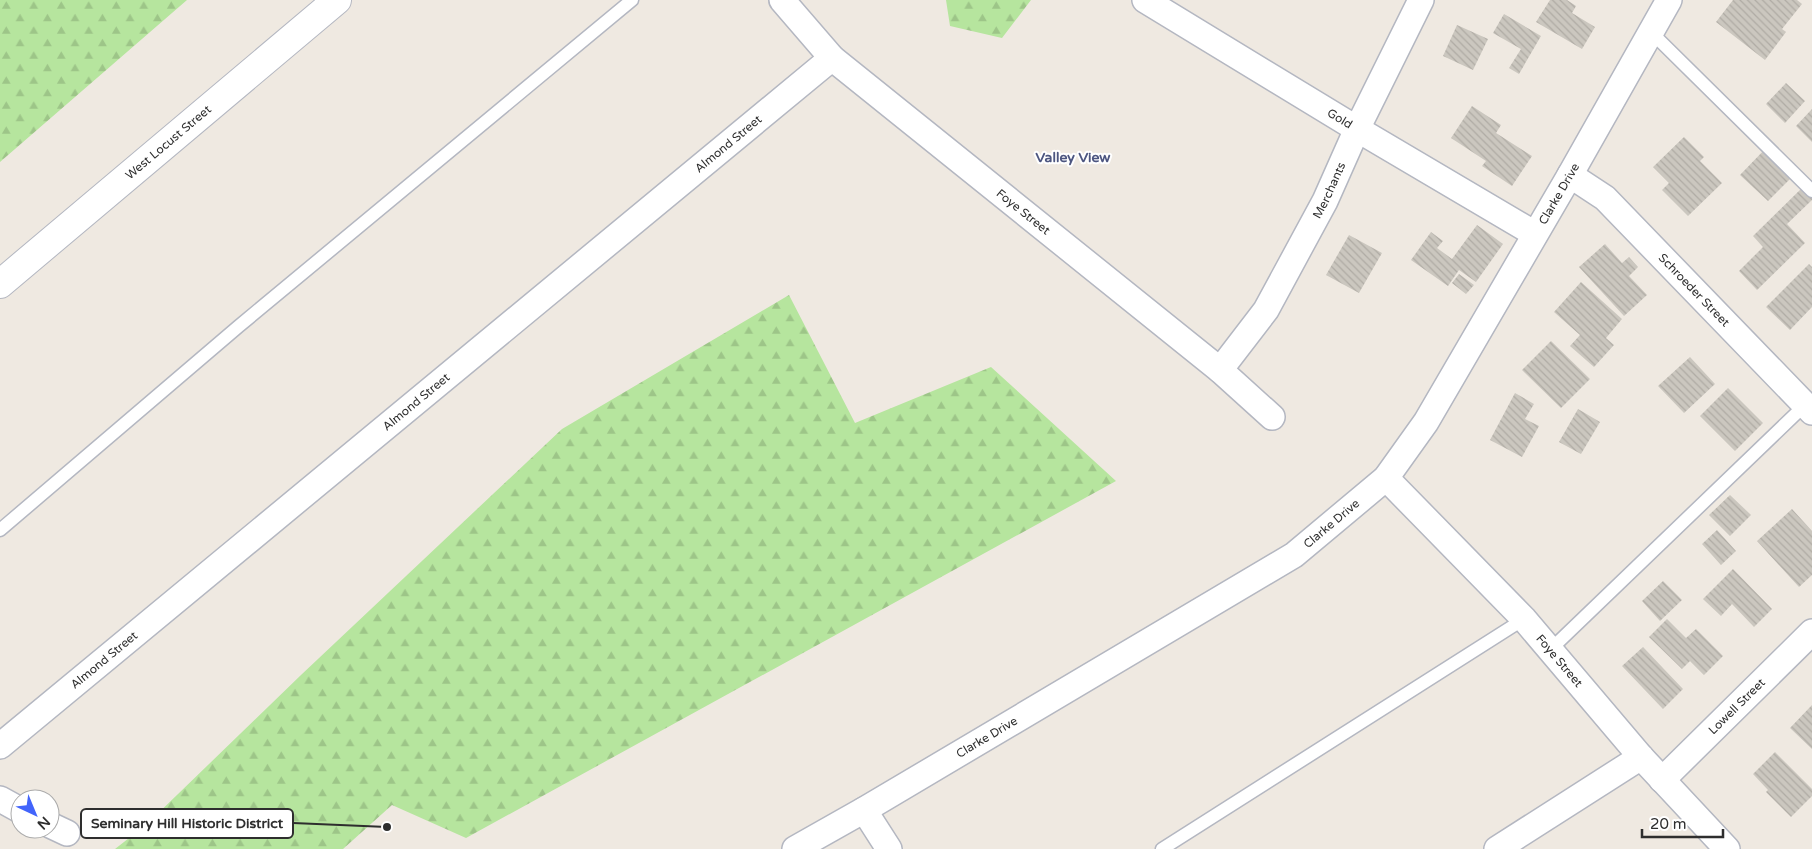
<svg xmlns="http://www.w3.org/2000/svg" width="1812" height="849" viewBox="0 0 1812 849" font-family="'Varela Round',sans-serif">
  <defs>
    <pattern id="forest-firs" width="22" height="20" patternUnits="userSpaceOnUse" patternTransform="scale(1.25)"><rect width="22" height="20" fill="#b6e59e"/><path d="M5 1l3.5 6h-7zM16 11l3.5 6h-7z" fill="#9dc588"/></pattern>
    <pattern id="building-back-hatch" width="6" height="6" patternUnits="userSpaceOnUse" patternTransform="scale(1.25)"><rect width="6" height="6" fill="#cbc7bf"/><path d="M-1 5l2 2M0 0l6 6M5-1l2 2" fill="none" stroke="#afaba4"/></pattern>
  </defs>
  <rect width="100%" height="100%" fill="#efe9e1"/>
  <path fill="url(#forest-firs)" d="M0,0H187L0,162Z
    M946,0H1031L1002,38L950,26Z
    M789,295L855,423L991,367L1116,481L466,838L392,805L343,849H115L147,824L301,675L562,429Z"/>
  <path fill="url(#building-back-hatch)" d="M1550,0H1567L1576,6L1572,13L1595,27L1582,49L1536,22Z
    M1733,0H1797L1802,4L1782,29L1786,32L1765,60L1716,22Z
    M1504,14L1541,36L1519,74L1509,68L1521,49L1493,33Z
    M1457,25L1488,39L1473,70L1443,56Z
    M1786,83L1805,101L1785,123L1766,104Z
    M1472,106L1501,125L1496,133L1532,156L1512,186L1482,166L1486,161L1451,138Z
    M1812,109V142L1796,126Z
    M1684,137L1704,157L1700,161L1722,183L1688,216L1662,190L1669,183L1653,167Z
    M1768,146L1796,173L1768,201L1740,175Z
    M1803,187L1812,196V200L1787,224L1805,243L1757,290L1739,271L1763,247L1753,236Z
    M1477,225L1503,244L1476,282L1459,270L1448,286L1411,260L1431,232L1443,241L1437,248L1452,259Z
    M1349,235L1382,253L1359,293L1326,275Z
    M1605,244L1622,263L1629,257L1638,267L1629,276L1647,295L1624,316L1579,267Z
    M1809,264L1812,267V307L1790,330L1766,307Z
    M1459,274L1474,285L1466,294L1452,283Z
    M1581,282L1622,319L1606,338L1614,345L1594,367L1570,346L1580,335L1554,312Z
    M1551,341L1590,379L1561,408L1522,370Z
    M1690,357L1715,384L1684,413L1658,386Z
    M1728,388L1763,423L1735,451L1700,416Z
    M1515,393L1534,404L1525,419L1539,426L1522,457L1490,440Z
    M1578,409L1600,422L1581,454L1559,442Z
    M1730,495L1751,515L1730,536L1709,515Z
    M1792,509L1812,531V575L1799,587L1757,541Z
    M1717,530L1736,551L1721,565L1702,544Z
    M1733,569L1772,609L1754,627L1732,604L1721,616L1703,599Z
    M1663,581L1682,600L1660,621L1642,601Z
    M1667,619L1686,638L1696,629L1723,656L1704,675L1690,661L1682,669L1649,637Z
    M1643,647L1683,689L1663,709L1622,666Z
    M1812,705V749L1790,728Z
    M1775,752L1812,789V796L1791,817L1766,792L1768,790L1753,774Z"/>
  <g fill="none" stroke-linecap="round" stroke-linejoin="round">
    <g stroke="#b4b7c1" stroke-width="15">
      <path id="lane" d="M1651,32L1812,191
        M0,530L239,326L632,0
        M1550,650L1805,405
        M1162,849L1524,619"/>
    </g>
    <g stroke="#b4b7c1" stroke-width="28">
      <g id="street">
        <path id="s1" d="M782,0L832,58L1220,370L1272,417"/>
        <path id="s2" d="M1145,0L1357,129L1535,234"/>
        <path id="s3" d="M1570,175L1605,198L1812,412"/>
        <path id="s4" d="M1220,370L1266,310L1325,201L1357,129L1421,0"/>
        <path id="s5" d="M1386,478L1524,619L1641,757L1727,849"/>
        <path id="s6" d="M0,746L832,58"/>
        <path id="s7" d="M1662,780L1812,632"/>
        <path d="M0,799L20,810"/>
        <path d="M864,810L889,849"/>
        <path d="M50,825L67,833"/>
        <path id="s8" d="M795,849L864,810L1294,555L1386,478L1426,422L1570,175L1669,0"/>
        <path d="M1497,849L1641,757"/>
      </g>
    </g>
    <g stroke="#b4b7c1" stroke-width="30">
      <g id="secondary">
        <path id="s9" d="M0,284L337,0"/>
      </g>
    </g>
    <use href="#lane" stroke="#fff" stroke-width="12"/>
    <use href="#street" stroke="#fff" stroke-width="25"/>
    <use href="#secondary" stroke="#fff" stroke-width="28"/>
  </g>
  <g text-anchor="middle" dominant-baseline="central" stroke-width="4" stroke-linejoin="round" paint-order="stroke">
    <g font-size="12" fill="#2e2e2e" stroke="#fff">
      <text stroke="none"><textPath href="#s2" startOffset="228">Gold</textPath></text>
      <text stroke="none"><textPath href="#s9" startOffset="220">West Locust Street</textPath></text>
      <text stroke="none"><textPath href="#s6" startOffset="945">Almond Street</textPath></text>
      <text stroke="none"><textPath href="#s4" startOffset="211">Merchants</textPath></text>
      <text stroke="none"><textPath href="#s8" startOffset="1032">Clarke Drive</textPath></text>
      <text stroke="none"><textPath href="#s1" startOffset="322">Foye Street</textPath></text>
      <text stroke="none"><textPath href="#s3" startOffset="170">Schroeder Street</textPath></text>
      <text stroke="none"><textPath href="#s6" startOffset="540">Almond Street</textPath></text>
      <text stroke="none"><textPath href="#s8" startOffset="628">Clarke Drive</textPath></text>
      <text stroke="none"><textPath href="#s6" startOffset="135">Almond Street</textPath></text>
      <text stroke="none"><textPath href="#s5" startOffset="252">Foye Street</textPath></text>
      <text stroke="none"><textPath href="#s7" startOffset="105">Lowell Street</textPath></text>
      <text stroke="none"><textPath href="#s8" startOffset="222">Clarke Drive</textPath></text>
    </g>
    <g font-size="14" font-weight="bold" fill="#4d5680" stroke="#fff">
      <text x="1073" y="157">Valley View</text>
    </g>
  </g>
  <path fill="none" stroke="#2e2e2e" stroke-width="2" d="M387 827L293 823"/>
  <circle fill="#2e2e2e" stroke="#fff" stroke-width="2" cx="387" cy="827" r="5"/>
  <rect fill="#fff" stroke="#2e2e2e" stroke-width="2" x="81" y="809" width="212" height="29" rx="5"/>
  <g font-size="14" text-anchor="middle" font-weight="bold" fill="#2e2e2e">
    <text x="187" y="828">Seminary Hill Historic District</text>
  </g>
  <g transform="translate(35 814) rotate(136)"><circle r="24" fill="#ffffff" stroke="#ababab"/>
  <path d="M0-4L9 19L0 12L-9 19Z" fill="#4264fb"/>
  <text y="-8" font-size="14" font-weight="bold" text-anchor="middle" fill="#2e2e2e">N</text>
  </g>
  <path d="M1642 829v8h81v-8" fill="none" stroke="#2e2e2e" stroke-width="2.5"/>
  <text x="1650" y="829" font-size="15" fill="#2e2e2e" stroke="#ffffff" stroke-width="4" paint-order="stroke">20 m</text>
</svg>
